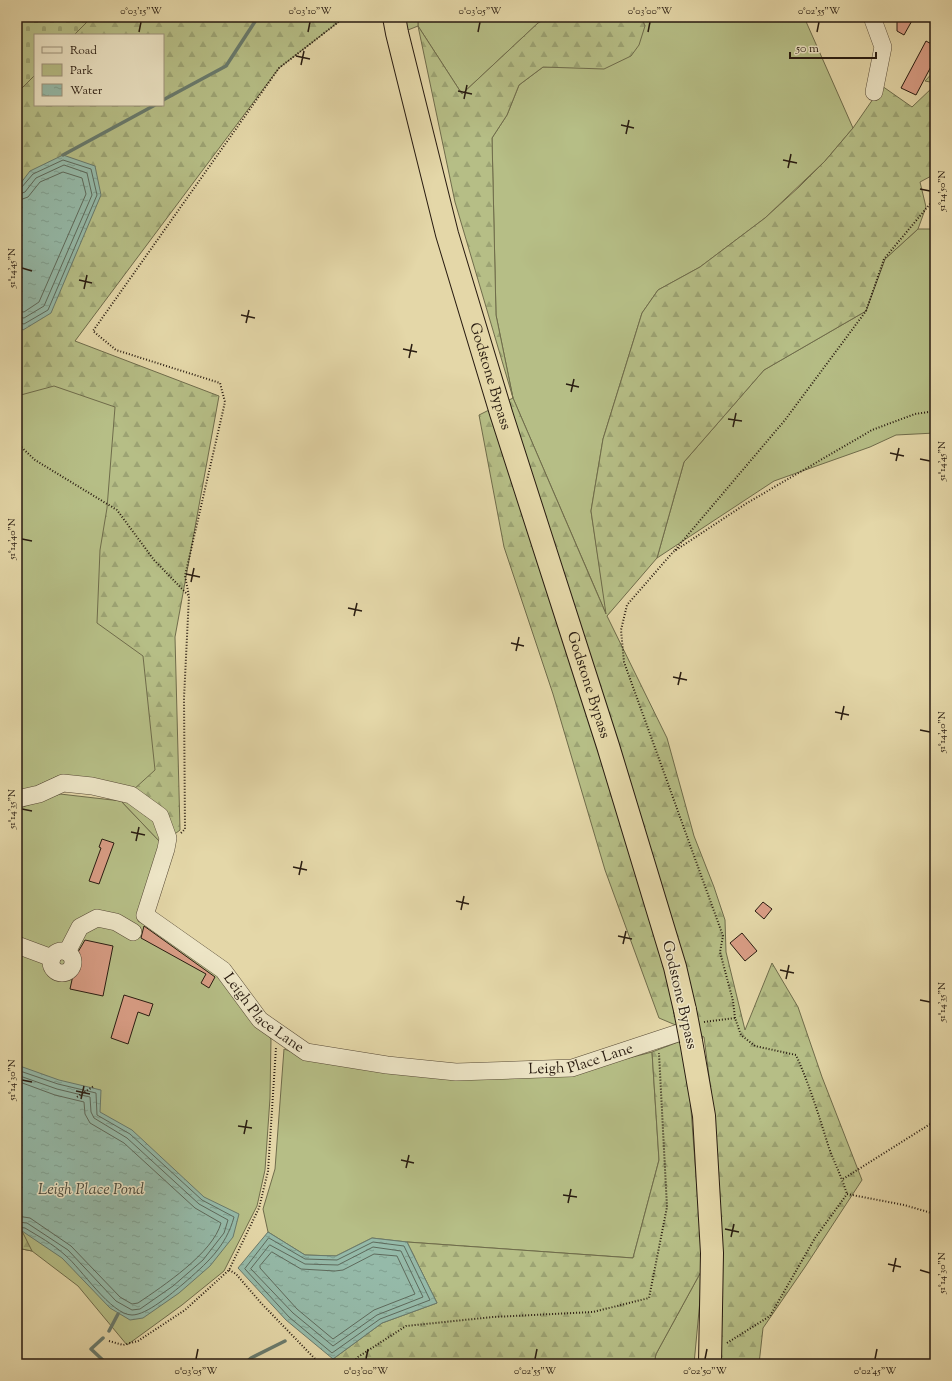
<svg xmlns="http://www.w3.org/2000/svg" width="952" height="1381" viewBox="0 0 952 1381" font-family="'Sorts Mill Goudy',serif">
  <defs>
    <pattern id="forest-firs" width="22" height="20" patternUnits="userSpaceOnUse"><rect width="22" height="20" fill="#b6be86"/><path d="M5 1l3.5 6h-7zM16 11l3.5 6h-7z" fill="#9ca373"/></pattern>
    <pattern id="cemetery-stones" width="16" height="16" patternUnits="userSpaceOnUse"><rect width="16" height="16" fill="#b6be86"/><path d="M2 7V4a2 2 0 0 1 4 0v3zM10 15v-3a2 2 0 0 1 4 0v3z" fill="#9ca373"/></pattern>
    <pattern id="water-ripples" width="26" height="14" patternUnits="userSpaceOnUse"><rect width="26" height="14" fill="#95baa9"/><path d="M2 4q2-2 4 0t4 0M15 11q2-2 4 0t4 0" fill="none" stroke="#809f90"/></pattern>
  </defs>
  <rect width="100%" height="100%" fill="#e4d7a8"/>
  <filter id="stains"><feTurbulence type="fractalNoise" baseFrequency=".005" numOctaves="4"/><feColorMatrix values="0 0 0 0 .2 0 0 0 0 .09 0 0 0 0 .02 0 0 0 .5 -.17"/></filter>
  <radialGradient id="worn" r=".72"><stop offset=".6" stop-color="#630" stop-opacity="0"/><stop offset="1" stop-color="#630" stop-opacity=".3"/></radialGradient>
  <path fill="#b6be86" stroke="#6f6c4b" d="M418,17H549L538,23L462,94L418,26Z
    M641,17H804L853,128L825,161L765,218L700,267L658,290L642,313L603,439L591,511L607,616L513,398L496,315L492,138L507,115L519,85L543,67H573L645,26Z
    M918,229H935V433L896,435L870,447L774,481L657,558L684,462L764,370L866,311L885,259Z
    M17,306L69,345L213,400L171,608L166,804L58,776L17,795Z
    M60,794L121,801L162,844L138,921L219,972L271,1039L270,1098L265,1170L257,1206L224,1271L182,1305L127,1345L78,1286L32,1251L17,1248V809Z
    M284,1049L306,1057L575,1072L652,1052L659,1160L633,1258L407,1242L372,1238L336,1256L305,1255L268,1232L263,1209L275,1169Z
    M703,1268L694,1364H654L656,1354Z"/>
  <path fill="url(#forest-firs)" stroke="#6f6c4b" d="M92,17H345L279,68L75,341L219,396L175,637L180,830L162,844L121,801L155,770L143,656L97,623L100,550L107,508L115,407L54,386L17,396V93L35,75V105H163V35H74Z
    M401,17H418V26L462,94L538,23L549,17H641L645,26L639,45L631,56L604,69L543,67L519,85L507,115L492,138L496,315L513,398L606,614L591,511L603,439L642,313L658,290L700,267L765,218L799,187L825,161L853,128L882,86L912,107L933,87L935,88V174L920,182L926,207L918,229L885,259L866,311L764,370L684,462L657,558L607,616L667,738L694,836L714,887L725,920L726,952L745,1030L772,963L798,1007L822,1077L862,1180L805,1267L763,1328L759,1364H720L714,1115L704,1037L659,1018L605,870L553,694L504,547L479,415L513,398L455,202L418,26L403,32Z
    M935,70V83L925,81Z
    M681,1041L689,1083L703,1268L656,1354L654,1364H340L333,1359L382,1323L437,1303L407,1242L633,1258L659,1160L652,1052Z
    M17,1231H22L32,1251L17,1248Z"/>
  <path fill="url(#cemetery-stones)" stroke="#6f6c4b" d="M17,17H92L74,35H35V75L17,93Z"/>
  <path fill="url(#water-ripples)" stroke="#697a6c" d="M63,155L95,166L101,195L51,313L23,330L17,325V188L30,171Z
    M17,1065L59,1080L101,1090L100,1112L132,1130L204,1197L239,1214L233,1237L210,1266L179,1293L143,1318L130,1320L110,1308L62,1258L22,1231H17Z
    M268,1232L305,1255L336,1256L372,1238L407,1242L437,1303L382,1323L333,1359L286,1320L238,1268Z"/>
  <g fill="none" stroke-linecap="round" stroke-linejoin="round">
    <path stroke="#5e6a5c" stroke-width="1" d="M17,190L21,188L33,174L63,160L91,169L97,195L48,310L24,324L17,322
      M17,195L25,192L36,178L64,165L87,173L92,195L44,306L24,318L17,317
      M17,201L28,197L40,182L63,172L82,178L86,194L39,302L24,312L17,311
      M17,1070L58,1084L96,1093L97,1115L130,1134L202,1200L234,1217C226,1247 206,1264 183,1284C172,1293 147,1315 132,1315C111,1315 81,1268 65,1255C53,1244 38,1236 25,1228L17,1227
      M17,1075L57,1089L90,1097L91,1112L94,1118L127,1138L199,1204L228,1220L224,1233L203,1260L173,1286L140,1309L132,1310L116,1301L68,1250L27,1223L17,1222
      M17,1081L55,1095L84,1102L85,1114L90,1123L124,1143L195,1208L221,1223C213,1253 163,1286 138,1303L132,1304L120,1297L71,1246L30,1218L17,1216
      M269,1238L305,1259L337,1260L373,1242L404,1246L430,1300L380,1319L332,1353L289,1317L245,1269Z
      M270,1245L305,1264L338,1265L373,1247L401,1251L423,1297L377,1315L333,1346L293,1313L251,1269Z
      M272,1252L301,1269L335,1271L343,1270L374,1254L397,1256L415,1294L374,1310L333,1339L297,1309L260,1268V1266Z"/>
    <path stroke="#697a6c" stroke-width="3.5" d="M163,100L226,66L258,17
      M63,155L155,105
      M109,1331L118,1314
      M103,1338L91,1349L107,1364
      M244,1364L251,1358L285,1341"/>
  </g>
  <path fill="#d99d85" stroke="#281b10" d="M897,17H914L904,35L897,31Z
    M926,41L935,46V59L916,95L901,88Z
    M102,839L114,843L99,884L89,881L101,848L99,847Z
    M763,902L772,909L764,919L755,911Z
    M144,926L215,977L209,988L201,983L206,974L141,938Z
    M742,933L757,951L745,961L730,943Z
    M85,940L113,946L103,996L70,989L78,952Z
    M124,995L153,1004L149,1016L138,1012L128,1044L111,1038Z"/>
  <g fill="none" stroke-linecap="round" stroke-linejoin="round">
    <g stroke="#574a36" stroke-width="18">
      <g id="minor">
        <path d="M872,17L883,47L874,92"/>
        <path id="s1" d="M17,799L39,794L63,783L92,786L131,795L160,816L168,838L166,849L145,915L223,970L260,1020L306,1052L387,1065L456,1072L572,1068L678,1033"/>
        <path d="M17,945L52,958"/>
        <circle cx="62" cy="962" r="11"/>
        <path d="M67,952L80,927L97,918L116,922L133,932"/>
      </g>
    </g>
    <g stroke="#281b10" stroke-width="24">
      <g id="highway">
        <path id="s2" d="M394,17L397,33L447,234L501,413L608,746L675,967L685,1010"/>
        <path d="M691,1041L704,1116L712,1253L710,1364"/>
      </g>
    </g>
    <path stroke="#281b10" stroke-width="2" stroke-dasharray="1 2" stroke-linecap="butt" d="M17,443L35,460L117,510L154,560L188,595
      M675,550L785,420L866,311L884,259L935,198
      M181,833L185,829L184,698L189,596L185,576L225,402L220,383L116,350L93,331L279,68L345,17
      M735,1018L733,1001L720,952L723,936L624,662L621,630L627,605L673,552L747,503L872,430L915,414L935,411
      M704,1022L735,1018L741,1035L755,1046L796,1055C810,1086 819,1116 829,1148C835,1164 842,1178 847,1194
      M77,1097L94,1086
      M843,1179L935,1121
      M847,1194L904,1205L935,1214
      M229,1270L236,1274L261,1303L320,1364
      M109,1341L123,1345L138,1341L185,1310L229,1270L259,1208L268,1171L276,1048
      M727,1343L770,1316L815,1238L847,1194
      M352,1364L358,1357L406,1326L493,1317L593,1312L649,1298L667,1207L659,1053"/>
    <use href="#minor" stroke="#ede5c6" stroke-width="17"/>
    <use href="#highway" stroke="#e4d7a8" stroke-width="22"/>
    <g stroke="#281b10" stroke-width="24" stroke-linecap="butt">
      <path id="highway-bridge" d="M685,1010L691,1041"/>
    </g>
    <use href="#highway-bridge" stroke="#e4d7a8" stroke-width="22"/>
  </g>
  <path fill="none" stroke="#281b10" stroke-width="1.5" d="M139,32L141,22M308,32L310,22M478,32L480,22M648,32L650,22M817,32L819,22M296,56L310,59M301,65L304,51M458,91L472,94M464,99L467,85M621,125L634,128M626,134L629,120M783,160L797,163M788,168L791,154M920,189L930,191M22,268L32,271M79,280L92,283M84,289L87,275M241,315L255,318M246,323L249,310M403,349L417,352M409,358L412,344M566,384L579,387M571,392L574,379M728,419L742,421M733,427L736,413M890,453L904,456M920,459L930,461M896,461L899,448M22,539L32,541M186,574L200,577M191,582L194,568M348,608L362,611M354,616L357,603M511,643L524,646M516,651L519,637M673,677L687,680M678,685L681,672M835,712L849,715M841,720L844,706M920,730L930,732M22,809L32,811M131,832L145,835M136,841L139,827M293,867L307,870M299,875L302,861M456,901L469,904M461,910L464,896M618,936L632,939M623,944L626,931M780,970L794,973M786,979L789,965M920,1000L930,1002M22,1080L32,1082M76,1091L90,1094M81,1099L84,1086M238,1126L252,1128M244,1134L247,1120M401,1160L414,1163M406,1168L409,1155M563,1195L577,1197M568,1203L571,1189M725,1229L739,1232M731,1237L734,1224M888,1264L901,1267M920,1270L930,1273M893,1272L896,1258M196,1359L198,1349M366,1359L368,1349M535,1359L537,1349M705,1359L707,1349M875,1359L877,1349"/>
  <g text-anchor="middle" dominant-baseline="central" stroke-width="3" stroke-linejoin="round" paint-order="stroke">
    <g font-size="15" fill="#281b10" stroke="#ede5c6">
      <text stroke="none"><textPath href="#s2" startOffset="372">Godstone Bypass</textPath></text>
      <text stroke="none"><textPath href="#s2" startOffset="696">Godstone Bypass</textPath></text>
      <text transform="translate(679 995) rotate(77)">Godstone Bypass</text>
      <text stroke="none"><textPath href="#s1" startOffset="413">Leigh Place Lane</textPath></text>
      <text stroke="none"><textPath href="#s1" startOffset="749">Leigh Place Lane</textPath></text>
    </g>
    <g font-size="16" font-style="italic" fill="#494b3e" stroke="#ede5c6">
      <text x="91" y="1190">Leigh Place Pond</text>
    </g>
  </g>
  <rect width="952" height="1381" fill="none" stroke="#e4d7a8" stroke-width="44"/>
  <rect x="34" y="34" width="130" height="72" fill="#ede5c6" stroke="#9e947d"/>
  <rect x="42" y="47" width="20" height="6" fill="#ede5c6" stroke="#9e947d"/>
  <text x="70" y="54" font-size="12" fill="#281b10">Road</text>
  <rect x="42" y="64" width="20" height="12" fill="#b6be86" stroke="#9e947d"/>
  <text x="70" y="74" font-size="12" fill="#281b10">Park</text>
  <rect x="42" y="84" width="20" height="12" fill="url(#water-ripples)" stroke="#9e947d"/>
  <text x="70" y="94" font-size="12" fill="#281b10">Water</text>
  <path d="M790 52v6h86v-6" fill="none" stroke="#281b10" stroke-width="2"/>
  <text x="796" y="52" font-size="12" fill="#281b10" stroke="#ede5c6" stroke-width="3" paint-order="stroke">50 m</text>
  <rect x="22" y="22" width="908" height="1337" fill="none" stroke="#281b10" stroke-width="1.5"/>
  <g font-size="10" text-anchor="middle" fill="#281b10">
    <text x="141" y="14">0°03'15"W</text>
    <text x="310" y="14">0°03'10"W</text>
    <text x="480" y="14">0°03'05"W</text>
    <text x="650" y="14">0°03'00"W</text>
    <text x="819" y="14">0°02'55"W</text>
    <text transform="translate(941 191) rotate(-90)" y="4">51°14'50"N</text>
    <text transform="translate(11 268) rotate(-90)" y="4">51°14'45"N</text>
    <text transform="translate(941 461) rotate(-90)" y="4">51°14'45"N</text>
    <text transform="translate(11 539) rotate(-90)" y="4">51°14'40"N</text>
    <text transform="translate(941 732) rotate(-90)" y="4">51°14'40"N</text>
    <text transform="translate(11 809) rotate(-90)" y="4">51°14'35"N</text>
    <text transform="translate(941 1002) rotate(-90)" y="4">51°14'35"N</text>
    <text transform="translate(11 1080) rotate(-90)" y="4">51°14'30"N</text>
    <text transform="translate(941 1273) rotate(-90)" y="4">51°14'30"N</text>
    <text x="196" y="1374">0°03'05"W</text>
    <text x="366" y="1374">0°03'00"W</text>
    <text x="535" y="1374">0°02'55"W</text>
    <text x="705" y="1374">0°02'50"W</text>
    <text x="875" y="1374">0°02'45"W</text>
  </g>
  <rect width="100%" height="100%" filter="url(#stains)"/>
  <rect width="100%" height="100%" fill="url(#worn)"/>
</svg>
